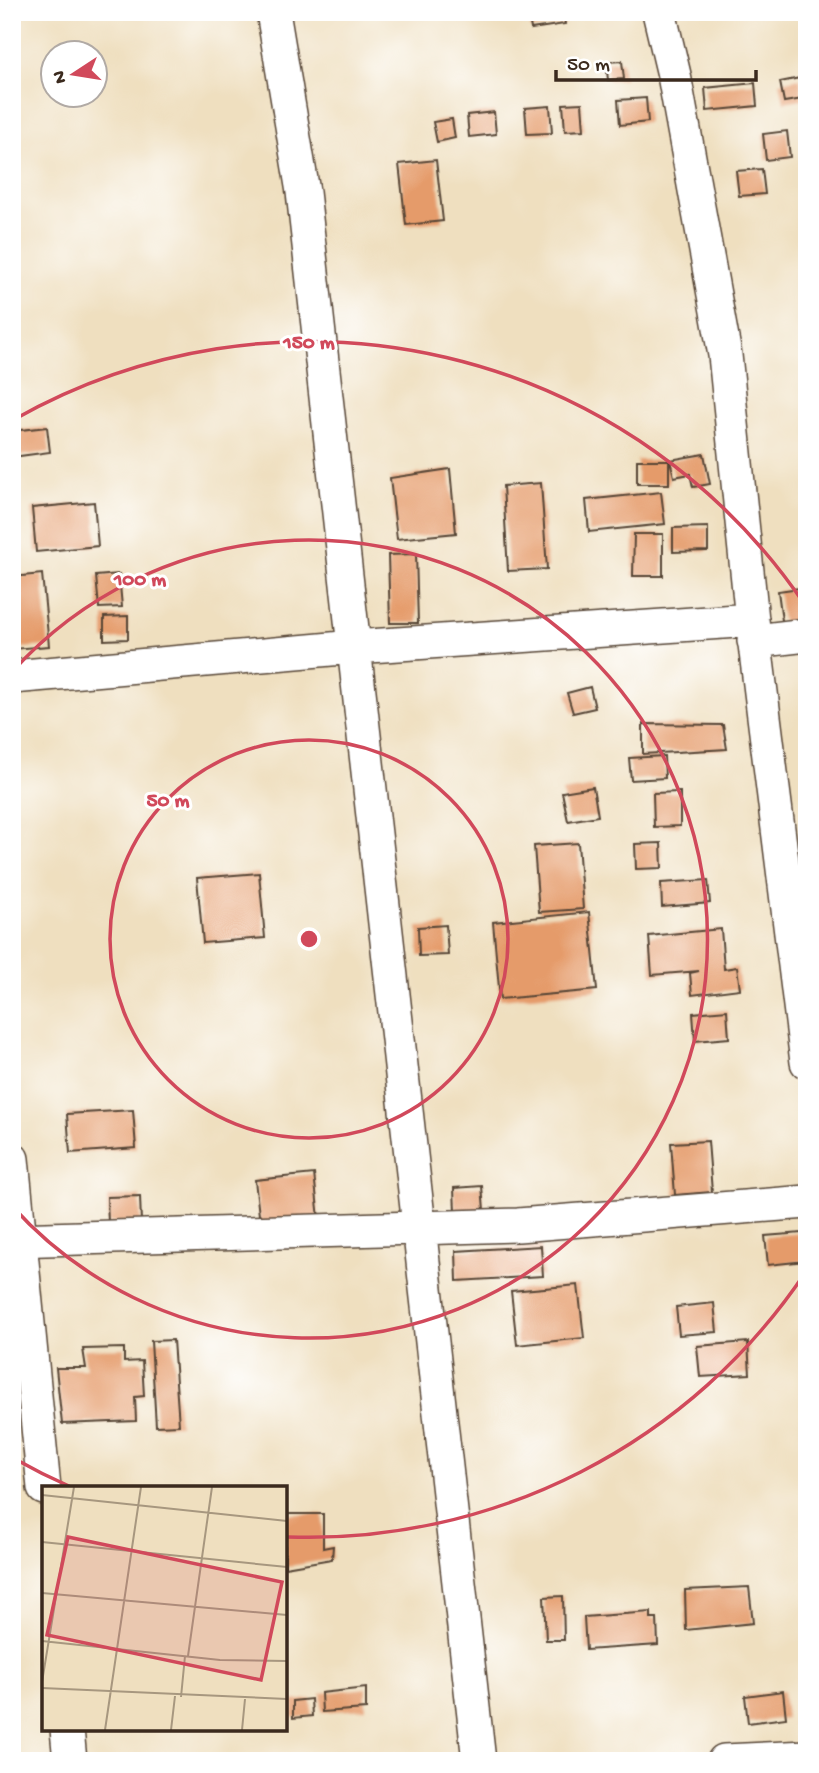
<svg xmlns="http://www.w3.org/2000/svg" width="819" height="1773" viewBox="0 0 819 1773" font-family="'Gochi Hand',sans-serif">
  <rect width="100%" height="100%" fill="#fff"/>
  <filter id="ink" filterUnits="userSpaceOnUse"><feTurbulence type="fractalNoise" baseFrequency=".0143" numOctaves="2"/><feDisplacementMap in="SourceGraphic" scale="14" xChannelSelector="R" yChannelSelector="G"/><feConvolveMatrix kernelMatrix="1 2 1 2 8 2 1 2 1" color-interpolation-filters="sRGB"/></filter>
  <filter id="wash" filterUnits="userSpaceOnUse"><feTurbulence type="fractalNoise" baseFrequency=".00686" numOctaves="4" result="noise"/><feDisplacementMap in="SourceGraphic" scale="28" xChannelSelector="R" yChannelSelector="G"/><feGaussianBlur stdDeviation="1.57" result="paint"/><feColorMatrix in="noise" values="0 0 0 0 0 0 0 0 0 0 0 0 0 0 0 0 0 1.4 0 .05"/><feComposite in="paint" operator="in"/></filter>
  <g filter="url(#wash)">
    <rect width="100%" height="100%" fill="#efdfbf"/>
    <g id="blocks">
      <path fill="#e59b6a" d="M528,12H563L565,24L531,29Z
        M622,61L624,79L608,80L606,62Z
        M800,78L803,99L784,102L780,82Z
        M755,83L757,106L707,111L705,88Z
        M646,98L648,122L620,125L618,100Z
        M582,103L584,130L565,131L563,104Z
        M550,106L552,133L527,134L525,108Z
        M494,112L496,134L469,137L467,115Z
        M452,119L455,138L437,142L433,122Z
        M787,131L790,157L766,160L763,134Z
        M436,160L443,221L406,225L399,164Z
        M762,169L765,194L739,196L736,171Z
        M47,427L50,452L12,457V431Z
        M704,454L710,484L693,487L690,474L674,477L670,460Z
        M637,460H669V484H637Z
        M450,469L456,533L397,539L390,478Z
        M541,483L547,569L508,571L503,486Z
        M661,492L665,524L589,532L586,500Z
        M94,502L98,546L36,552L32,508Z
        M708,527V551L673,552V528Z
        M634,534H663V576H633Z
        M416,554L418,623H390L388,555Z
        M42,574L49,646L12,649V577Z
        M119,574L122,607L99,608L96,576Z
        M807,587V625L783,628L778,591Z
        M128,616V639L104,640V617Z
        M590,687L595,708L573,713L567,693Z
        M643,724L723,725L727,749L643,754Z
        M664,756L665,778L631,780L629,758Z
        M593,787L598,816L568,821L562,792Z
        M680,792V826L654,827L653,793Z
        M578,843L583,909L539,912L534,846Z
        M661,843L662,868L636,869L635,844Z
        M259,873L265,938L203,943L197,878Z
        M708,880L710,903L662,907L661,883Z
        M589,912L597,990L500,999L493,922Z
        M446,925L448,955L419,956L418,927Z
        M721,929L724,969L737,967L740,989L692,995L690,973L699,971L652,975L649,936Z
        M727,1010L729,1038L695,1041L693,1013Z
        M133,1110L136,1148L70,1153L67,1114Z
        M708,1141L712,1192L675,1195L671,1143Z
        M314,1174L319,1218L260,1224L255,1180Z
        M482,1186L484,1210L455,1212L454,1188Z
        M140,1196L141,1222L108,1223L107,1197Z
        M802,1233L805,1261L768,1265L765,1236Z
        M541,1246L543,1276L457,1281L456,1251Z
        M578,1285L584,1338L517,1345L511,1291Z
        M714,1303L717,1332L679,1335L676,1307Z
        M173,1340L179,1425L156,1426L151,1341Z
        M748,1342L750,1374L700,1377L697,1346Z
        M124,1348V1362L142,1361L144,1396L135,1397L136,1421L62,1424L56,1368H86L83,1349Z
        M285,1514H323V1548L333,1546L332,1559L285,1567Z
        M749,1587L753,1623L686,1630L685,1590Z
        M563,1596L564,1640H546L544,1597Z
        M651,1612V1618H657L658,1645L586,1650L584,1617Z
        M366,1688V1709L322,1712L321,1693Z
        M783,1691L786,1718L748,1723L745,1696Z
        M311,1699L312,1716L293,1718V1701Z"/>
    </g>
  </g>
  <g filter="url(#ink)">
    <use href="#blocks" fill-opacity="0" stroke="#564536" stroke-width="2"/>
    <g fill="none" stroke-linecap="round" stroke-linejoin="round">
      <g stroke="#564536" stroke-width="36">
        <path id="minor" d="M273,12L303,192L479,1761
          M659,12L674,75L725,355L752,620L807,1062
          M754,641L807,635
          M12,677L354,647L752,620
          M12,1159L44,1488
          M12,1240L518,1225L807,1202
          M67,1729L70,1761
          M724,1761L807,1757"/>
      </g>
      <use href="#minor" stroke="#fff" stroke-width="33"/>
    </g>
  </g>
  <g fill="none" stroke="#d1495b" stroke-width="3.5">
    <circle cx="309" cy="939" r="199"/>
    <path d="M12 672A399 399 0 1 1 12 1206"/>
    <path d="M805 1273A598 598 0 0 1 288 1537M71 1487A598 598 0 0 1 15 1459M15 419A598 598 0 0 1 805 605"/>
  </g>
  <g transform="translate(42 1486)">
    <rect width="245" height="245" fill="#efdfbf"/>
    <path fill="none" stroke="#a7977f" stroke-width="2" d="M0,9L245,35M0,56L245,81M0,107L245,129M0,155L178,174L245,175M146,170L170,1M0,196L32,1M0,202L245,213M139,211L143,170M63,244L99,1M129,244L133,210M200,244L203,213"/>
    <path fill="#d1495b" fill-opacity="0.15" stroke="#d1495b" stroke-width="3.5" d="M26,51L240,96L219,194L5,149Z"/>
    <rect width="245" height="245" fill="none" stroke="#3b2a1e" stroke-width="3.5"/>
  </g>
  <circle cx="309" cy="939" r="10" fill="#d1495b" stroke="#fff" stroke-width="3.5"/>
  <g font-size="21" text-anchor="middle" font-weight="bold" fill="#d1495b" stroke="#fff" stroke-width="6" stroke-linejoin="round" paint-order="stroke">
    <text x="309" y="348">150 m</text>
    <text x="140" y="585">100 m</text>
    <text x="168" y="806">50 m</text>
  </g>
  <rect width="819" height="1773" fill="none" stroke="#fff" stroke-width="42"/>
  <g transform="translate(74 74) rotate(258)"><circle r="33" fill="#ffffff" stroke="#b1aaa5" stroke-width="2"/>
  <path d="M0-5L12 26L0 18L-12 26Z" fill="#d1495b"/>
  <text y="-10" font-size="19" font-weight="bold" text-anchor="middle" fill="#3b2a1e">N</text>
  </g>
  <path d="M556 70v10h200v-10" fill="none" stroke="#3b2a1e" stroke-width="3.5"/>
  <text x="567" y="70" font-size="21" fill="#3b2a1e" stroke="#ffffff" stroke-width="5" paint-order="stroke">50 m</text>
</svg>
